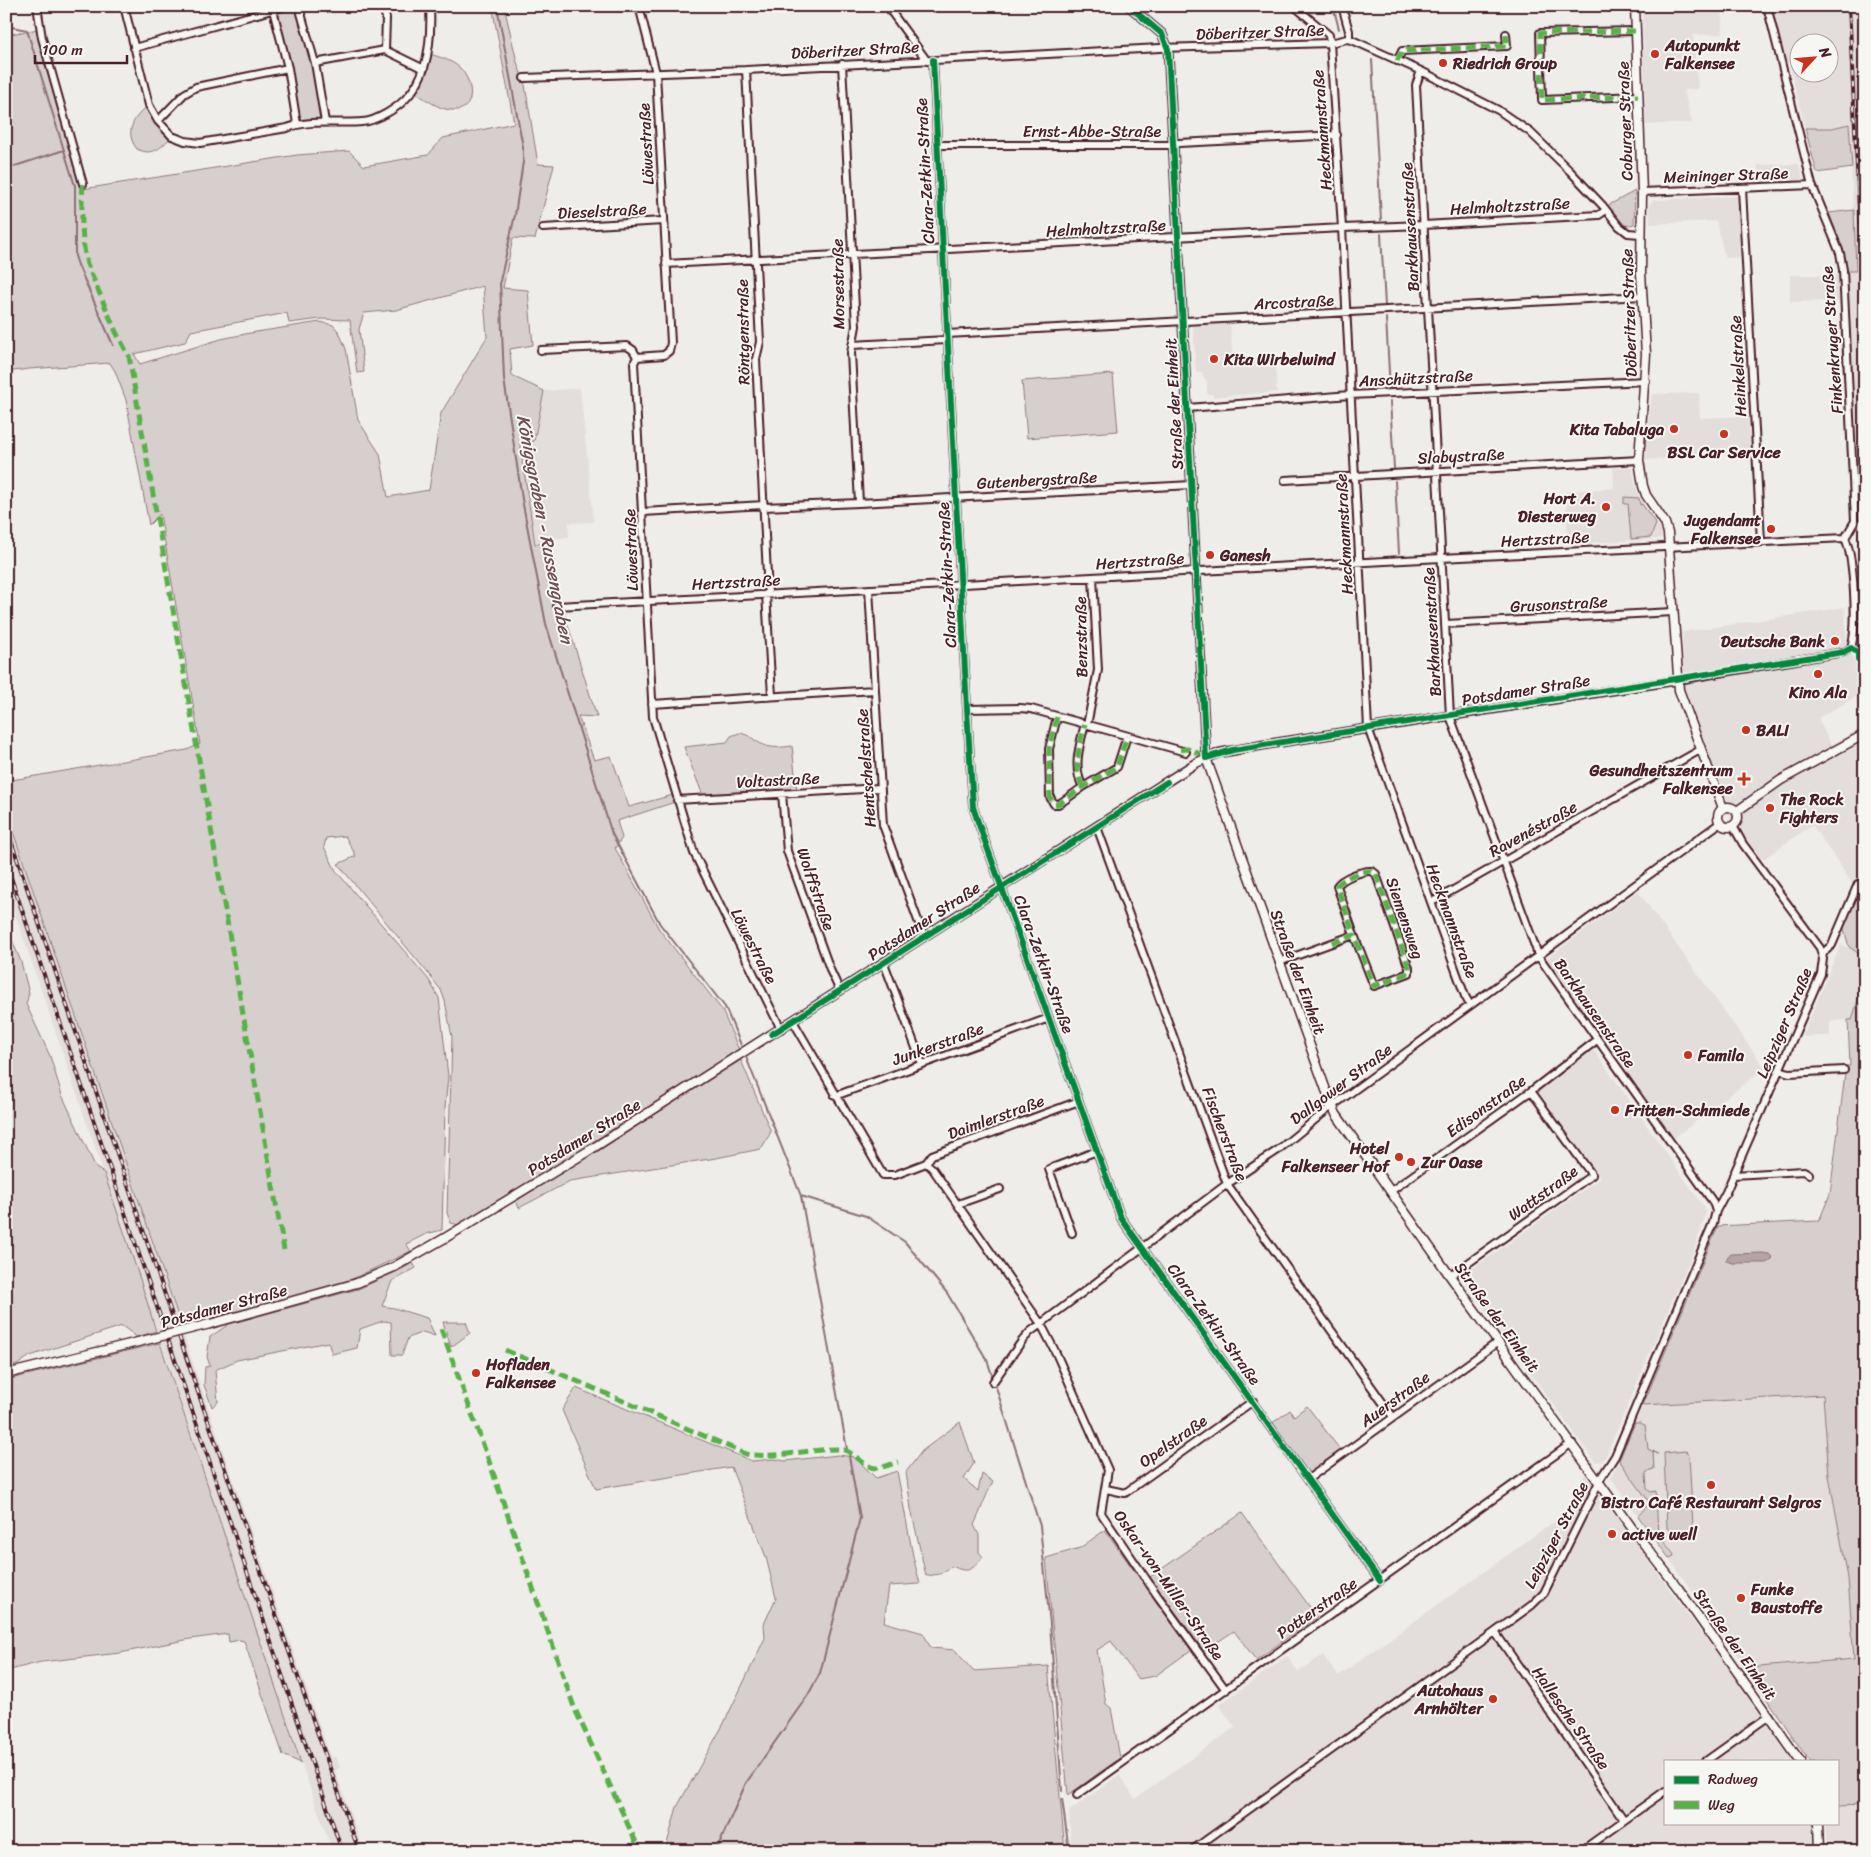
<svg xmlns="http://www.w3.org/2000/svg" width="1871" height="1857" viewBox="0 0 1871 1857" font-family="Sriracha,sans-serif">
  <rect width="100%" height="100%" fill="#efedea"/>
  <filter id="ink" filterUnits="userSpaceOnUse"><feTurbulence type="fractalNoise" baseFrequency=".02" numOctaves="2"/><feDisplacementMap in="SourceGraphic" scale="10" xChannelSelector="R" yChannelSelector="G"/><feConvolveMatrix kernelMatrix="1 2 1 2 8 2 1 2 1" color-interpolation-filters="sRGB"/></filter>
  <g filter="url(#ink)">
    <path fill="#e3dedc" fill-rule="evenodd" d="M1642,6H1721L1723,34L1693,35L1698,89L1684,90L1692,123L1646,125Z
      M1772,6H1857L1865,171V589L1848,271H1856L1849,124L1832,128H1805L1789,63H1785ZM1798,42H1828V72H1798Z
      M1799,164L1803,180L1761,182L1757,165Z
      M1737,196L1740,257L1725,258L1716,221L1650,224L1649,205L1653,200Z
      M1790,275H1838L1839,301L1790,302Z
      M1230,323L1233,361L1275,360L1277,392L1213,397V394H1207V382L1203,376L1202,372H1196L1193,324Z
      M580,388L594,522L569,523V537L551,539V543L535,544L520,443L534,441L544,391Z
      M1699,393L1700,418L1748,416L1751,452L1646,460V440L1652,394Z
      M1632,467L1638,494L1647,510L1662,530V537L1659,539L1568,544L1566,491L1614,488L1613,468Z
      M1845,607L1847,643L1854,658L1856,671L1855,673L1856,697L1818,718L1831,745L1865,726V875L1860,887L1852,883L1812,825L1762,860L1729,816L1709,754L1685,689L1682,632Z
      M6,811L222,1448L331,1758L336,1757L340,1768L335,1770L364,1851H332L254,1627L155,1323L145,1300L140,1279L26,946L12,906L9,900L6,889Z
      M1638,891L1765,1068L1674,1138L1546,959Z
      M1841,944L1858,953L1864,964L1865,976L1852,1020L1830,1021V1036L1802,1037Z
      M1594,1050L1707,1211L1696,1245L1606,1456L1602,1461L1595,1462L1461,1277L1600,1178L1538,1091Z
      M1823,1395L1829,1476L1848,1578L1854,1659L1747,1668L1611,1478L1643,1405Z
      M1585,1474L1795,1761H1665V1823H1815L1817,1851H1071L1069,1811L1119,1775L1135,1799L1235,1727L1219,1705L1287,1656L1298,1672L1323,1655L1338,1676L1566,1513Z
      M1865,1804V1851H1828L1826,1823H1837V1805Z"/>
    <path fill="#d7cfce" stroke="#90777c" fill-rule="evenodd" d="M289,6H298L314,62L324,121L298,124L274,11Z
      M492,6H504L517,62L525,85L538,164L554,165L535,239L513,238L503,288L528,290L533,345L510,349L512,376L544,391L534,441L520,444L535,544L551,543L559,597L597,717L578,716L594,760L611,756L629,807L673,795L675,802L617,821L622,838L615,848L659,929L722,1010L739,1050L565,1162L459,1225L451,1223L447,1213L452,1037L445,1001L441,990L427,972L338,864L356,856L345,836L326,838L324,847L336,871L429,980L439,998L448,1076L445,1108L442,1230L426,1234L406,1244L411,1251L350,1280L289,1299L216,1316L206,1315L180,1322L6,811V764L12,780L187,750L200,744L160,514L149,525L126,400L115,371L110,363L29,369L6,372V35L38,29L64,127L83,189L297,155L349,151L364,166L428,155L443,138L514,123ZM483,286L487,337L441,413L429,490L388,497L380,454L358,420L346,349L339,332L333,325L320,322L250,333L221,339L140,364L134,354L185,342L191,331L287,313L289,323L321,319L350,320L357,373L364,372L359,329L364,313L396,310Z
      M429,54C440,57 451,60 460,68C474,82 477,113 451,110C438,109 424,98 413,91Z
      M148,106L172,136C162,147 153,157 137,149C124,133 133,117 148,106Z
      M1849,124L1852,168L1817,173L1805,128H1832Z
      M1635,191L1634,224L1624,226L1617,221L1607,206Z
      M1854,210L1856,271H1846L1845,256L1829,213Z
      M1113,374L1118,431L1027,438L1022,381Z
      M1624,497L1639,498L1640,505L1642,504L1656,524L1651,537L1631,539L1628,504H1624Z
      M739,733C750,734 755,742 764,745C773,749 783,747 792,746L797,792L704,798L684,747L727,742L731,736Z
      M1865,875V974L1864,964L1858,953L1849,947L1843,926Z
      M6,925L21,962L29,993L26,1004L50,1056L62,1095L96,1168L104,1173L140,1279L156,1331L137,1337L122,1326L30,1356L17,1365L6,1368Z
      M1865,976V1804L1837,1805V1761H1809L1747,1668L1854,1659L1848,1578L1829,1476L1823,1395L1643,1405L1718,1226L1819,1221L1830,1194L1846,1066H1850L1848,1020H1852Z
      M741,1060L771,1132L761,1149L716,1158L570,1181L519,1208L516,1201Z
      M413,1263L416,1268L392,1281L382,1306L394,1308L427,1318L435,1336L423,1332L408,1338L402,1355H392L391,1322L383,1321L360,1329L357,1348L332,1354L328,1342L237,1360L215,1370L218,1402L212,1407L204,1385L205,1367L210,1366L207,1357L210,1337L229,1324L358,1289L396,1272Z
      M443,1322H466L470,1333L451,1347Z
      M160,1343L301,1763L283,1755L244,1641L240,1640L229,1642L228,1634L190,1639L120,1653L41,1662L6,1671V1380Z
      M576,1388L752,1461L775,1459L785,1461L838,1455L854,1457L876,1478L897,1471L913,1556L920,1584L889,1586L884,1622L923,1633L931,1648L955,1650L973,1671L1048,1666L1065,1851H665L677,1807L723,1725L765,1638L764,1624L776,1598L766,1557L731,1467L596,1489L562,1410Z
      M1307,1406L1341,1451L1311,1473L1305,1471L1271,1424L1290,1410L1294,1416Z
      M960,1422L974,1463L964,1479L978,1491L982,1474L993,1482C985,1496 981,1511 974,1525L979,1535V1552L983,1557C972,1570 968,1574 952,1566L940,1574L926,1576L911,1509L906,1472L922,1451Z
      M1635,1423H1640L1645,1425L1648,1449L1658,1454L1653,1451L1654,1469L1650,1470L1646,1473L1647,1489L1651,1492L1656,1491L1658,1536L1672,1551L1674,1556L1669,1558L1638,1516L1650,1503L1619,1460Z
      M1686,1451L1689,1455L1693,1526L1689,1530L1671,1531L1667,1528L1664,1453Z
      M1242,1513L1317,1617L1256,1660L1234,1631L1204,1651L1150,1577Z
      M1105,1530L1191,1650L1155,1676L1138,1679L1111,1641L1097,1650L1106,1704L1111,1708L1120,1758L1068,1795L1046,1558L1080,1548Z"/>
    <path fill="#b4a4a5" stroke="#8a6f74" d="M1762,1253L1769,1254L1773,1258L1767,1263H1733L1726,1261L1728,1256L1732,1254Z"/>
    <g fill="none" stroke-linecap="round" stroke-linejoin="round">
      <path stroke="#8a6f74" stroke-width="2" d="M497,6L523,147V162L515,215L500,281L504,379L522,499L546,624L612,834L660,924L725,1007L741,1045
        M1333,6L1339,29
        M6,26L27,30L75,186V256L78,265L113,345
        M1372,60L1381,220
        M6,169L64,150
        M1381,234L1385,306
        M1386,318L1390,390
        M1390,401L1394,468
        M1395,481L1399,553
        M746,1057L801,1196L847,1449
        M801,1196L866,1216L905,1242L947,1293L987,1360L992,1375
        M995,1384L1040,1526L1050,1624L1062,1791
        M1062,1799L1069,1851
        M716,1851L746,1783L808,1695L820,1673L860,1518L849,1456"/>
      <g stroke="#4a1f2b" stroke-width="10">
        <path id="minor" d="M37,6L42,38L83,184
          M124,6L149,105L158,121L172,136L185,141L200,143L287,128C311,119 337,124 362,122C371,122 380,117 387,113C427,91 432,48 430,6
          M299,6L315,63L325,122
          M383,6L386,18L385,50
          M639,6L656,73L671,343L669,351L664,355L637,357L634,363L653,717L694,853L781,1029
          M887,6L927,61
          M1294,6L1329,35L1330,43L1342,228L1368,728L1465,996L1470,1005
          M1342,6L1349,31V39
          M1767,6L1812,185L1840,253L1843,270L1855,521L1845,538
          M273,10L288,68L297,124
          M1635,31L1540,33L1542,100L1638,96
          M134,48L286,6
          M933,60L967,709L973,807L978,822L1121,1218L1380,1581
          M1397,61L1402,51L1507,46L1506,34
          M315,63L385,50L424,69
          M842,64L856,326L851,353L859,503
          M746,70L760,342L756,359L768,594
          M1421,71L1416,85L1450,716L1539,957L1713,1202L1716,1211
          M524,78L746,70L1160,48L1330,43L1347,39L1352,40L1421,71L1498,110L1530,132L1570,171L1603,206L1619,226L1628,233L1640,234
          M158,121L184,94L196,87L288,68
          M938,145H1169L1179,143L1337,135
          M1742,189L1761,541
          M1642,192L1812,185
          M543,228L663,221
          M666,264L1342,228L1424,225L1599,215L1606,210
          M947,334L1643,296
          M852,345L947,340
          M541,350L627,346L633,350L637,357
          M1188,408L1350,395L1646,381
          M1285,480L1639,460
          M764,507L859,503L1192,485
          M643,512L764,505
          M869,589L883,825L924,937
          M766,594L772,696
          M557,606L1441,558L1845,538
          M1446,624L1673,612
          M1678,680L1844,652L1851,648C1858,627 1854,558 1845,538
          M652,704L875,690
          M967,709L1020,708L1031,709L1186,752
          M1057,717L1049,749L1050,797L1054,804H1058L1062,802L1083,787L1117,767L1127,736
          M1087,725L1098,670L1093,577
          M1083,787C1072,768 1080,744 1085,724
          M782,794L787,851L831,972L840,991
          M677,800L880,788
          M1097,827L1227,1184L1393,1417
          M1432,902L1700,750
          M1823,953L1832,945L1858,884
          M1279,962L1354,935L1374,986L1409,973V968L1376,874L1372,871C1363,870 1342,878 1337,886L1354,935
          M884,963L922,1064
          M793,1021L883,1175H895L926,1163L932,1168L1041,1324L1056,1353L1108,1470L1101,1513L1157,1595L1226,1690
          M1780,1070L1789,1073L1844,1070
          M835,1096L1049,1018
          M926,1163L932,1155L1079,1101
          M1733,1175L1804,1171L1809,1174
          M1391,1191L1531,1091L1597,1040
          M958,1204L1000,1189
          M1072,1233L1049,1169L1097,1151
          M1450,1276L1592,1175L1531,1091
          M993,1382L1022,1341L1030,1332L1227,1184L1278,1150L1327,1110L1720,823
          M1308,1479L1498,1342
          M1106,1489L1125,1493L1253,1401
          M1495,1632L1624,1820
          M1706,1761L1769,1716
          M1077,1795L1572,1443
          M1191,1851L1495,1632L1532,1605L1544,1593L1602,1476L1615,1456L1713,1223L1716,1211L1726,1192L1821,974L1823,959L1820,948L1743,844L1733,826
          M1581,1851L1665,1791"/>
      </g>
      <g stroke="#4a1f2b" stroke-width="11">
        <path id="tertiary" d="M1129,6L1162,34L1168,49L1206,758L1326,1090L1336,1114L1450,1276L1637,1535L1678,1588L1800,1761
          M1635,6L1642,192L1641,273L1646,354L1639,460L1643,486L1646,495L1665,523L1668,533L1679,690L1723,808
          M1718 817a10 10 0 1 1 20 0a10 10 0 1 1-20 0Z
          M1737,811L1781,780L1865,734
          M210,1324L357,1283L394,1267L445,1238L590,1150L1196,763L1219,753L1269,744L1678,680
          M6,1374L134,1343
          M1819,1823L1820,1851"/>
      </g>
      <use href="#minor" stroke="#f6f6f2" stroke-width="6"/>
      <use href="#tertiary" stroke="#f6f6f2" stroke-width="8"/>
      <g stroke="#4a1f2b" stroke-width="4">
        <path id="rail" d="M1849,6L1865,329
          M6,826L199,1395L359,1851
          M6,863L342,1851"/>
      </g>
      <use href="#rail" stroke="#f6f6f2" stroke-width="2" stroke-dasharray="5.5" stroke-linecap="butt"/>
      <g stroke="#4a1f2b" stroke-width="11" stroke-linecap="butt">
        <path id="tertiary-bridge" d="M134,1343L210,1324"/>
      </g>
      <use href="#tertiary-bridge" stroke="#f6f6f2" stroke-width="8"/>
      <path stroke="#57b146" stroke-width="5" stroke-dasharray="10 5" stroke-linecap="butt" d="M1635,31L1540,33L1542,100L1638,96
        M1397,61L1402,51L1507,46L1506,34
        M83,184C81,210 81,239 87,264L116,332L129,356L284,1250
        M1057,717L1049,749L1050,797L1054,804H1058L1062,802L1083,787L1117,767L1127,736
        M1180,750L1188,749L1200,754
        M1083,787C1072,768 1080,744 1085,724
        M1332,943L1354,935L1374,986L1409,973V968L1376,874L1372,871C1363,870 1342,878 1337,886L1354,935
        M441,1329L489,1461L574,1707L640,1851
        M505,1350L746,1454C777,1459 807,1449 838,1449C853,1449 863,1467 875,1468C883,1468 891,1464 898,1462"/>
      <g stroke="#f6f6f2" stroke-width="9">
        <path id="cycleway" d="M1129,6L1162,34L1168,49L1206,758L1233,750L1844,652L1851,648L1858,653V659H1865
          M933,60L967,709L973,807L978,822L1121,1218L1380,1581
          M772,1034L1167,782"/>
      </g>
      <use href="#cycleway" stroke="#00873e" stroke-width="6"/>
    </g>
  </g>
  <g fill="#c8321e" stroke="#f6f6f2" stroke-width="2">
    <circle cx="1655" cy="54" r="5"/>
    <circle cx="1443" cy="63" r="5"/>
    <circle cx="1214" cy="359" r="5"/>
    <circle cx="1674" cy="429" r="5"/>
    <circle cx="1724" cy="434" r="5"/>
    <circle cx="1606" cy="507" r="5"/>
    <circle cx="1771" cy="529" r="5"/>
    <circle cx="1210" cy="555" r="5"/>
    <circle cx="1835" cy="641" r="5"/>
    <circle cx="1818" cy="674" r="5"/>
    <circle cx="1746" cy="730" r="5"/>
    <path d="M1741.5 771.5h5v5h5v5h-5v5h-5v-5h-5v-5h5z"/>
    <circle cx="1770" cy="808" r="5"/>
    <circle cx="1688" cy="1055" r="5"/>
    <circle cx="1615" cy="1110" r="5"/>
    <circle cx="1399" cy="1157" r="5"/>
    <circle cx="1411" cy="1162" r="5"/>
    <circle cx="476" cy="1373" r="5"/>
    <circle cx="1711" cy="1485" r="5"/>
    <circle cx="1612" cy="1534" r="5"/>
    <circle cx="1741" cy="1598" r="5"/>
    <circle cx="1493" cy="1699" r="5"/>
  </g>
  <g text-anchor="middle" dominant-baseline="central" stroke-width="4" stroke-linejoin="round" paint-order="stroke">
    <g font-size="16" fill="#4a1f2b" stroke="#f6f6f2">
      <text transform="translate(1260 32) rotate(-2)">Döberitzer Straße</text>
      <text transform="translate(855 50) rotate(-3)">Döberitzer Straße</text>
      <text transform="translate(1625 121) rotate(-92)">Coburger Straße</text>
      <text transform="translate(1322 130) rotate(-94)">Heckmannstraße</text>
      <text x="1092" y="131">Ernst-Abbe-Straße</text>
      <text transform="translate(646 144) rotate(-93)">Löwestraße</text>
      <text transform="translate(925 171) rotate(-93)">Clara-Zetkin-Straße</text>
      <text transform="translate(1726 175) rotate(-2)">Meininger Straße</text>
      <text transform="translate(1510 206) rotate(-3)">Helmholtzstraße</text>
      <text transform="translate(602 211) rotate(-3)">Dieselstraße</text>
      <text transform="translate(1410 227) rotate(-93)">Barkhausenstraße</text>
      <text transform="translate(1106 228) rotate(-3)">Helmholtzstraße</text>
      <text transform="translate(838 284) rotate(-91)">Morsestraße</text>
      <text transform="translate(1294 302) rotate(-3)">Arcostraße</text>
      <text transform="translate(1629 313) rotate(-92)">Döberitzer Straße</text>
      <text transform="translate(743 332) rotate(-91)">Röntgenstraße</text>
      <text transform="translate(1832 340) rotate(-94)">Finkenkruger Straße</text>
      <text transform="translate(1738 366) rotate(-93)">Heinkelstraße</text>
      <text transform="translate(1416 378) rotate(-3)">Anschützstraße</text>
      <text transform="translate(1174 404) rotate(-93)">Straße der Einheit</text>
      <text transform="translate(1461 456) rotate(-3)">Slabystraße</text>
      <text transform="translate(1037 480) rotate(-3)">Gutenbergstraße</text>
      <text transform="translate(1344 534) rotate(-93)">Heckmannstraße</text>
      <text transform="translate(1545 539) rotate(-3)">Hertzstraße</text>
      <text transform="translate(631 550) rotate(-92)">Löwestraße</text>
      <text transform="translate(1140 561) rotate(-4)">Hertzstraße</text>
      <text transform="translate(947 575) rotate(-93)">Clara-Zetkin-Straße</text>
      <text transform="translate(736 582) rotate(-3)">Hertzstraße</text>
      <text transform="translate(1559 604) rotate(-3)">Grusonstraße</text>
      <text transform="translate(1432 632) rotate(-93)">Barkhausenstraße</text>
      <text transform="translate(1081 637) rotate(-91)">Benzstraße</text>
      <text transform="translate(1526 690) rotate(-9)">Potsdamer Straße</text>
      <text transform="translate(866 768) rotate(-94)">Hentschelstraße</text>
      <text transform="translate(778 780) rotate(-3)">Voltastraße</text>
      <text transform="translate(1533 829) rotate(-29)">Ravenéstraße</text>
      <text transform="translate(816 889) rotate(71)">Wolffstraße</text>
      <text transform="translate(1405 918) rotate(71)">Siemensweg</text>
      <text transform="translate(924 921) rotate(-33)">Potsdamer Straße</text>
      <text transform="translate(1452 921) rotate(70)">Heckmannstraße</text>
      <text transform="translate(754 946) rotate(63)">Löwestraße</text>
      <text transform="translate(1044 964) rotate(70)">Clara-Zetkin-Straße</text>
      <text transform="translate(1298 972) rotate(70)">Straße der Einheit</text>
      <text transform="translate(1595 1013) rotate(55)">Barkhausenstraße</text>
      <text transform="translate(1784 1023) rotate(-67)">Leipziger Straße</text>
      <text transform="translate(938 1044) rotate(-20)">Junkerstraße</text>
      <text transform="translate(1341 1084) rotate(-37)">Dallgower Straße</text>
      <text transform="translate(1486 1106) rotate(-36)">Edisonstraße</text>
      <text transform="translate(996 1117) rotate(-20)">Daimlerstraße</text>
      <text transform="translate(1225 1134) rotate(69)">Fischerstraße</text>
      <text transform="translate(584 1137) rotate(-32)">Potsdamer Straße</text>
      <text transform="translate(1543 1193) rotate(-36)">Wattstraße</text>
      <text transform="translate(224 1306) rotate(-15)">Potsdamer Straße</text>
      <text transform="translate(1497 1317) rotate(54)">Straße der Einheit</text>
      <text transform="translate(1214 1324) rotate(54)">Clara-Zetkin-Straße</text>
      <text transform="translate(1395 1399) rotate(-36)">Auerstraße</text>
      <text transform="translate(1173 1441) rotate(-35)">Opelstraße</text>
      <text transform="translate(1556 1535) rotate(-62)">Leipziger Straße</text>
      <text transform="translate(1169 1585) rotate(55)">Oskar-von-Miller-Straße</text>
      <text transform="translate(1317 1608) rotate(-35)">Potterstraße</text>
      <text transform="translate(1735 1644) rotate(55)">Straße der Einheit</text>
      <text transform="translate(1571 1718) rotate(55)">Hallesche Straße</text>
    </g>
    <g font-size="16" font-weight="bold" fill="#4a1f2b" stroke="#f6f6f2" text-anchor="start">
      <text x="1665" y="45">Autopunkt<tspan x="1665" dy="18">Falkensee</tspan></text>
      <text x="1453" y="63">Riedrich Group</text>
      <text x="1224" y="359">Kita Wirbelwind</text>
      <text x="1664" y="429" text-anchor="end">Kita Tabaluga</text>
      <text x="1724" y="452" text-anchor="middle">BSL Car Service</text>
      <text x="1596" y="498" text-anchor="end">Hort A.<tspan x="1596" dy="18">Diesterweg</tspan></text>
      <text x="1761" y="520" text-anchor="end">Jugendamt<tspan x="1761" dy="18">Falkensee</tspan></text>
      <text x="1220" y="555">Ganesh</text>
      <text x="1825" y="641" text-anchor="end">Deutsche Bank</text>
      <text x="1818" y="692" text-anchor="middle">Kino Ala</text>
      <text x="1756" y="730">BALI</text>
      <text x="1733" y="770" text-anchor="end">Gesundheitszentrum<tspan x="1733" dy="18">Falkensee</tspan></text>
      <text x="1780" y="799">The Rock<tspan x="1780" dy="18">Fighters</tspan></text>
      <text x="1698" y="1055">Famila</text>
      <text x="1625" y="1110">Fritten-Schmiede</text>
      <text x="1389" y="1148" text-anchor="end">Hotel<tspan x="1389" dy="18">Falkenseer Hof</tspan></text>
      <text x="1421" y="1162">Zur Oase</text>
      <text x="486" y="1364">Hofladen<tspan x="486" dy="18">Falkensee</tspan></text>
      <text x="1711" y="1502" text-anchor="middle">Bistro Café Restaurant Selgros</text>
      <text x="1622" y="1534">active well</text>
      <text x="1751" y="1589">Funke<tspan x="1751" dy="18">Baustoffe</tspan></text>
      <text x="1483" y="1690" text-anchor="end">Autohaus<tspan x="1483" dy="18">Arnhölter</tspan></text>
    </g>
    <g font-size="18" font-style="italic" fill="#6f4e56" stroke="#f6f6f2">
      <text transform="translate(545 529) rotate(79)">Königsgraben - Russengraben</text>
    </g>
  </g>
  <rect width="1871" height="1857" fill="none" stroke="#f6f6f2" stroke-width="25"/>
  <rect x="12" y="12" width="1846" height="1832" fill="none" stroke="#4a1f2b" stroke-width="2" filter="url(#ink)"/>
  <rect x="1664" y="1760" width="175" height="65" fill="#f6f6f2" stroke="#b1a0a2"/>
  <rect x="1674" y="1776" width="25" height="8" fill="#00873e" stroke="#b1a0a2"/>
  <text x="1708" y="1784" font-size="15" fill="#4a1f2b">Radweg</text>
  <rect x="1674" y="1801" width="25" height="8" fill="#57b146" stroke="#b1a0a2"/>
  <text x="1708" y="1810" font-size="15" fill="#4a1f2b">Weg</text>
  <g transform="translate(1814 58) rotate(64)"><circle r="24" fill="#f6f6f2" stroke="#b1a0a2"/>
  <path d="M0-4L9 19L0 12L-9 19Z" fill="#c8321e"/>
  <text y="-8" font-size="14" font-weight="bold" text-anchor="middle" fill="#4a1f2b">N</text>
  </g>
  <path d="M35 55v8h92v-8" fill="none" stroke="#4a1f2b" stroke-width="2.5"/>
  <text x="42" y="55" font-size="15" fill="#4a1f2b" stroke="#f6f6f2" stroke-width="4" paint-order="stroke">100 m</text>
</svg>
